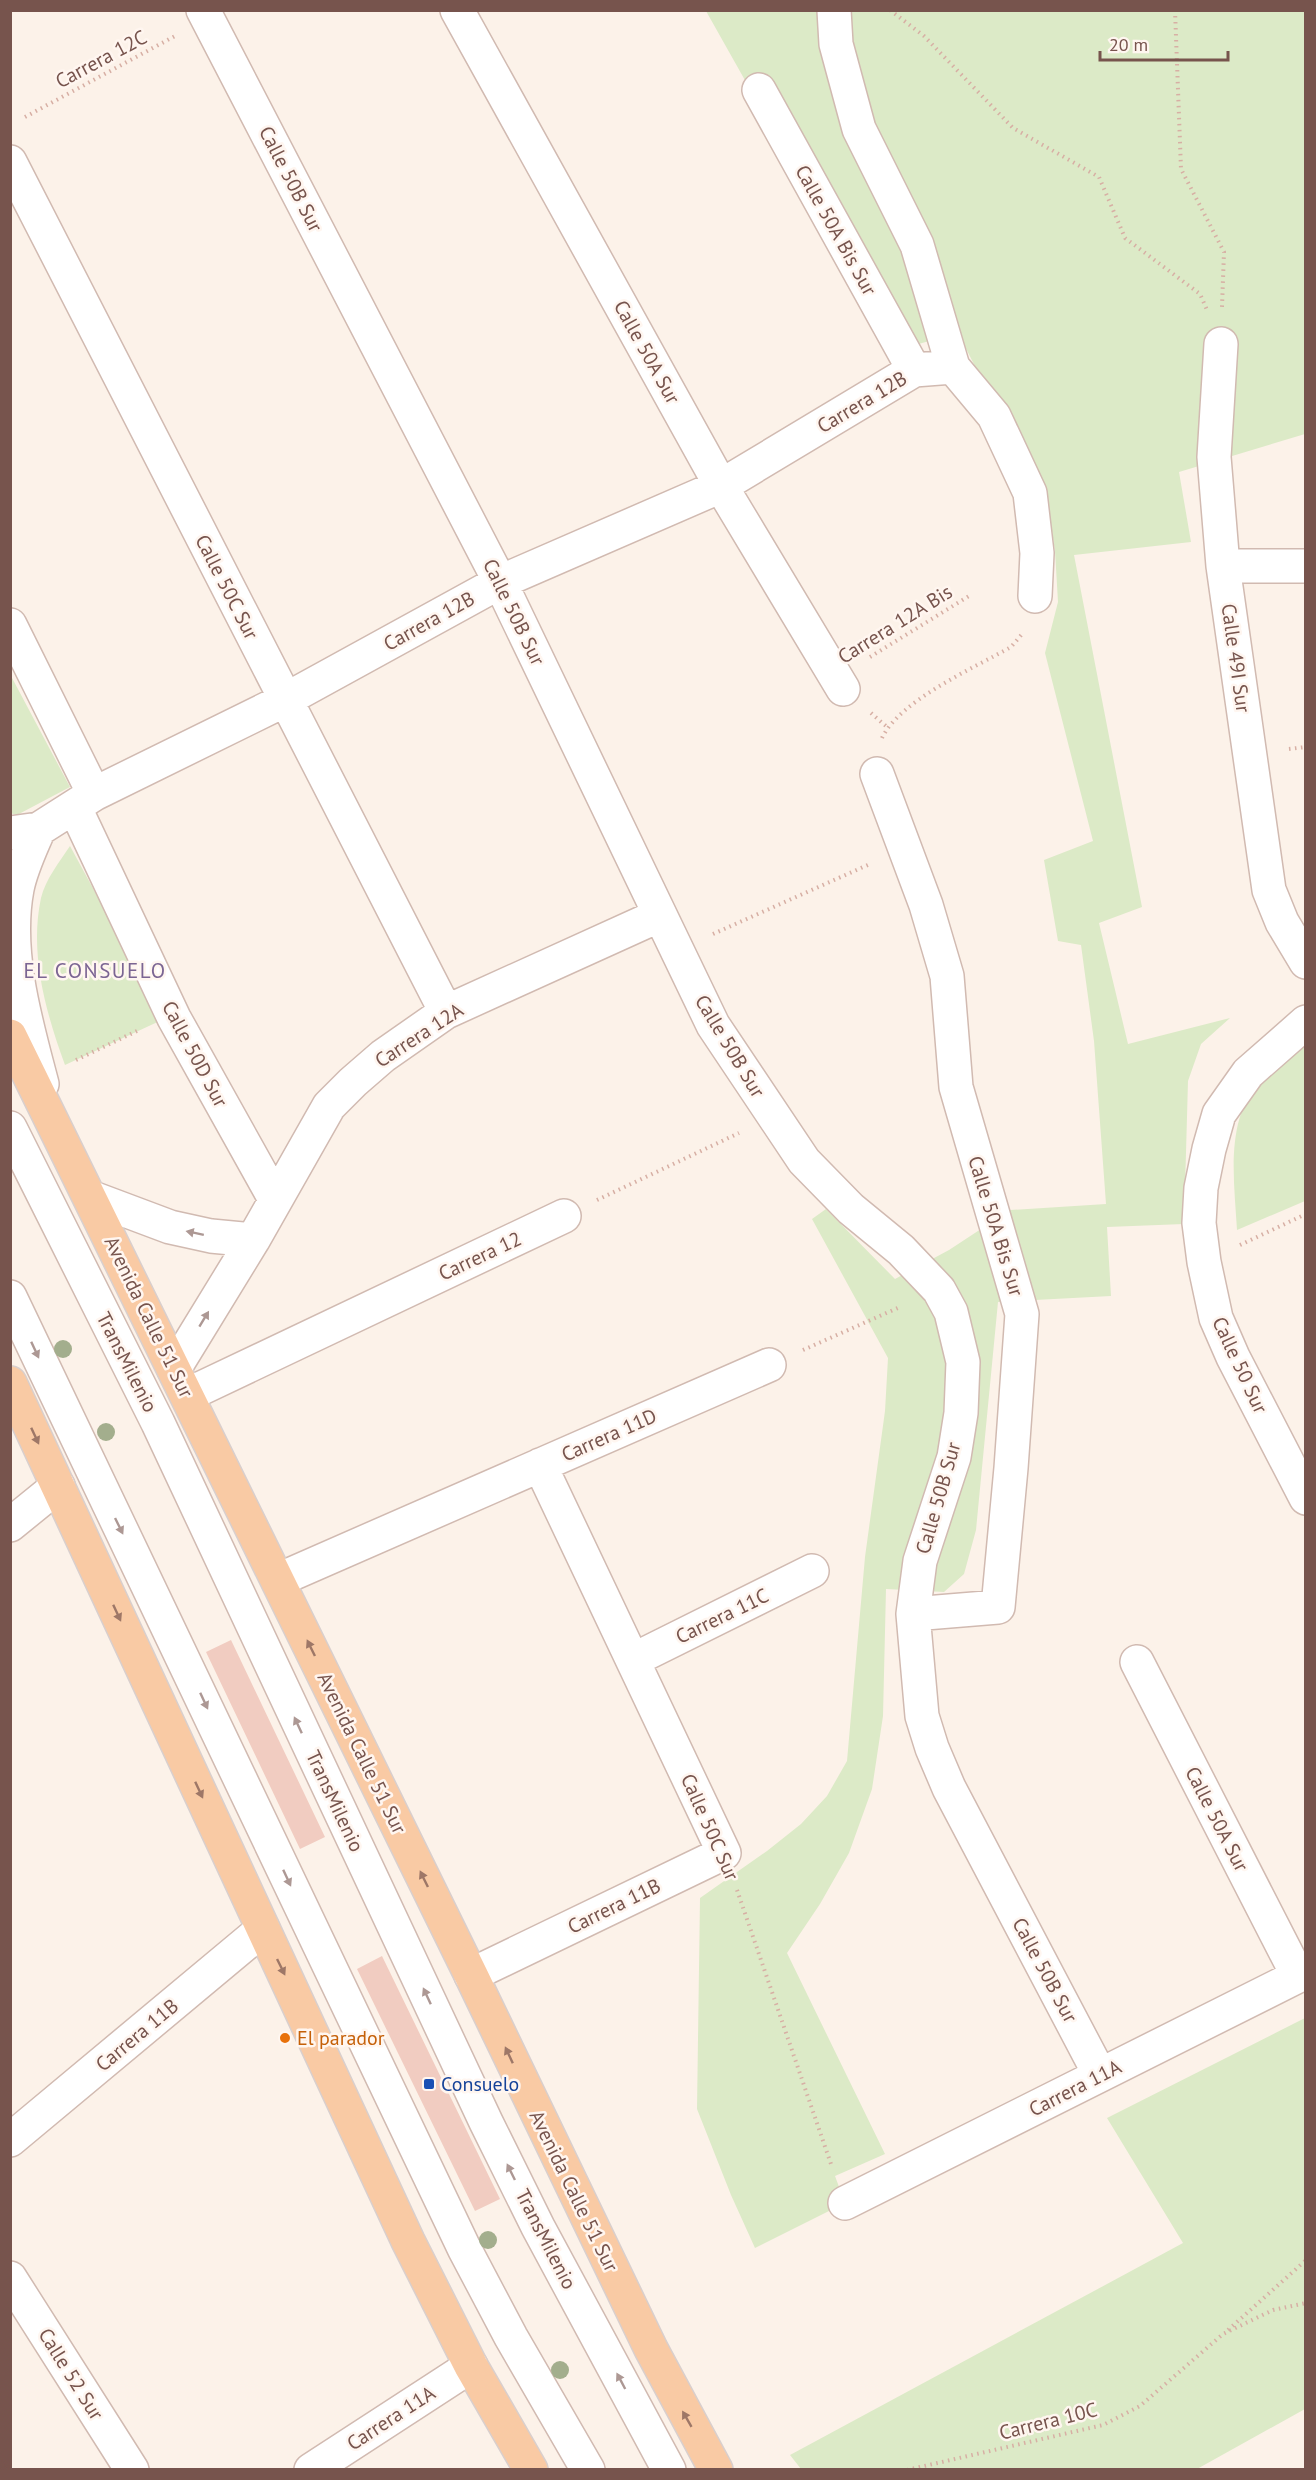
<svg xmlns="http://www.w3.org/2000/svg" width="1316" height="2480" viewBox="0 0 1316 2480" font-family="'PT Sans',sans-serif">
  <rect width="100%" height="100%" fill="#fcf2e9"/>
  <path fill="#dceac7" d="M706,11H1305V434L1179,472L1191,542L1074,555L1142,907L1099,923L1128,1044L1230,1018L1201,1044L1188,1081L1184,1224L1107,1227L1111,1296L998,1302L976,1530L964,1574L944,1592L886,1589L883,1716L872,1789L849,1853L820,1904L787,1953L885,2154L835,2176L845,2203L755,2248L731,2195L697,2109L700,1898L767,1851L801,1824L827,1796L847,1761L865,1557L885,1411L888,1358L812,1219L826,1209L895,1279L949,1250L1010,1210L1106,1204L1094,1041L1081,945L1058,941L1044,860L1093,841L1045,653L1058,602L1055,551L1049,511L958,333L897,350Z
    M11,676L70,787L17,815L10,813Z
    M70,846L164,1019L65,1065C46,1013 29,954 41,898C45,880 60,861 70,846Z
    M1305,1044V1201L1237,1230C1234,1176 1224,1118 1264,1074C1274,1062 1292,1053 1305,1044Z
    M1305,2018V2409L1197,2469H801L790,2455L1183,2243L1107,2118Z"/>
  <path fill="#f1ccc1" d="M231,1640L325,1837L300,1849L206,1652Z
    M382,1956L500,2199L475,2211L357,1969Z"/>
  <g fill="none" stroke-linecap="round" stroke-linejoin="round">
    <g stroke="#d1bab1" stroke-width="36">
      <path id="minor" d="M203,10L500,582L713,1025L804,1161L851,1209L901,1250L939,1290L951,1312L963,1362L961,1413L954,1457L920,1561L913,1614L922,1716L932,1748L949,1788L1100,2075
        M457,10L721,486L843,689
        M834,10L836,44L859,129L917,245L953,367L994,416L1030,493L1037,553L1035,596
        M759,90L914,370
        M10,162L446,1012
        M1221,344L1214,457L1223,566L1269,890L1282,922L1306,962
        M1223,566H1306
        M10,625L94,794
        M877,774L926,905L947,976L956,1087L1022,1314L1011,1468L998,1607L913,1614
        M75,808L174,1018L275,1199
        M39,829C31,848 21,868 17,889C5,953 26,1023 42,1084
        M10,833L39,829L94,794L285,700L500,582L721,486L914,370L953,367
        M1306,1022L1248,1073L1219,1114L1209,1149L1201,1188L1199,1223L1204,1262L1216,1318L1233,1357L1306,1498
        M10,1128L158,1423L486,2122L538,2227L669,2470
        M90,1197L170,1227L211,1236L253,1240
        M10,1297L464,2248L511,2337L588,2470
        M174,1369L253,1240L329,1106L353,1082L383,1056L446,1012L660,915
        M187,1395L564,1216
        M10,1525L58,1486
        M278,1580L769,1365
        M633,1660L812,1571
        M1137,1662L1298,1976
        M471,1975L724,1853L540,1465
        M10,2140L263,1929
        M845,2203L1306,1972
        M10,2278L132,2470
        M311,2470L471,2366"/>
    </g>
    <g stroke="#d9cfcd" stroke-width="36">
      <path id="major" d="M10,1036L471,1975L651,2349L716,2470
        M10,1383L408,2241L471,2366L531,2470"/>
    </g>
    <path stroke="#d7afa4" stroke-width="4" stroke-dasharray="1.5 4.5" stroke-linecap="butt" d="M890,10L924,36L1013,128L1099,177L1125,238L1200,294L1207,310
      M1175,10L1181,169L1224,252L1222,307
      M25,117L175,36
      M870,657L969,596
      M871,713L887,727
      M882,738C900,700 974,668 1011,647L1023,633
      M1289,749L1306,747
      M713,934L870,864
      M76,1060L137,1031
      M597,1200L739,1133
      M1240,1245L1306,1214
      M803,1350L900,1307
      M737,1890L832,2167
      M1228,2330L1306,2260
      M907,2470L1103,2425L1140,2406L1223,2334L1273,2310L1306,2303"/>
    <use href="#minor" stroke="#fff" stroke-width="33"/>
    <use href="#major" stroke="#f9caa4" stroke-width="33"/>
  </g>
  <g fill="#a3ae8d">
    <circle cx="63" cy="1349" r="9"/>
    <circle cx="106" cy="1432" r="9"/>
    <circle cx="488" cy="2240" r="9"/>
    <circle cx="560" cy="2370" r="9"/>
  </g>
  <defs><path id="oneway-solid" d="M-6-.8H1V-3.2L6.5 0L1 3.2V.8H-6Z" transform="scale(1.5)"/></defs>
  <g fill="#ad9894">
    <use href="#oneway-solid" transform="translate(195 1233) rotate(-168)"/>
    <use href="#oneway-solid" transform="translate(204 1319) rotate(-59)"/>
    <use href="#oneway-solid" transform="translate(35 1350) rotate(65)"/>
    <use href="#oneway-solid" transform="translate(119 1526) rotate(64)"/>
    <use href="#oneway-solid" transform="translate(204 1701) rotate(65)"/>
    <use href="#oneway-solid" transform="translate(298 1725) rotate(-115)"/>
    <use href="#oneway-solid" transform="translate(287 1878) rotate(65)"/>
    <use href="#oneway-solid" transform="translate(427 1996) rotate(-115)"/>
    <use href="#oneway-solid" transform="translate(511 2172) rotate(-116)"/>
    <use href="#oneway-solid" transform="translate(621 2381) rotate(-118)"/>
  </g>
  <g fill="#9e7767">
    <use href="#oneway-solid" transform="translate(35 1436) rotate(65)"/>
    <use href="#oneway-solid" transform="translate(117 1613) rotate(65)"/>
    <use href="#oneway-solid" transform="translate(311 1648) rotate(-116)"/>
    <use href="#oneway-solid" transform="translate(199 1790) rotate(65)"/>
    <use href="#oneway-solid" transform="translate(424 1879) rotate(-116)"/>
    <use href="#oneway-solid" transform="translate(281 1967) rotate(64)"/>
    <use href="#oneway-solid" transform="translate(509 2055) rotate(-115)"/>
    <use href="#oneway-solid" transform="translate(687 2419) rotate(-120)"/>
  </g>
  <circle fill="#e8710a" stroke="#fff6f0" stroke-width="2" cx="285" cy="2038" r="6"/>
  <rect fill="#1a4fb4" stroke="#fff6f0" stroke-width="2" x="423" y="2078" width="12" height="12" rx="3"/>
  <g text-anchor="middle" dominant-baseline="central" stroke-width="5" stroke-linejoin="round" paint-order="stroke">
    <g font-size="20" fill="#77544d" stroke="#fff6f0">
      <text transform="translate(101 59) rotate(-28)">Carrera 12C</text>
      <text transform="translate(291 179) rotate(63)">Calle 50B Sur</text>
      <text transform="translate(836 230) rotate(61)">Calle 50A Bis Sur</text>
      <text transform="translate(647 352) rotate(61)">Calle 50A Sur</text>
      <text transform="translate(862 402) rotate(-31)">Carrera 12B</text>
      <text transform="translate(227 587) rotate(63)">Calle 50C Sur</text>
      <text transform="translate(514 612) rotate(64)">Calle 50B Sur</text>
      <text transform="translate(429 621) rotate(-29)">Carrera 12B</text>
      <text transform="translate(895 624) rotate(-32)">Carrera 12A Bis</text>
      <text transform="translate(1236 658) rotate(82)">Calle 49I Sur</text>
      <text transform="translate(419 1035) rotate(-33)">Carrera 12A</text>
      <text transform="translate(730 1046) rotate(59)">Calle 50B Sur</text>
      <text transform="translate(195 1054) rotate(62)">Calle 50D Sur</text>
      <text transform="translate(996 1226) rotate(73)">Calle 50A Bis Sur</text>
      <text transform="translate(480 1256) rotate(-25)">Carrera 12</text>
      <text transform="translate(149 1317) rotate(64)">Avenida Calle 51 Sur</text>
      <text transform="translate(127 1362) rotate(63)">TransMilenio</text>
      <text transform="translate(1240 1365) rotate(65)">Calle 50 Sur</text>
      <text transform="translate(609 1435) rotate(-24)">Carrera 11D</text>
      <text transform="translate(938 1498) rotate(-74)">Calle 50B Sur</text>
      <text transform="translate(722 1616) rotate(-26)">Carrera 11C</text>
      <text transform="translate(362 1753) rotate(64)">Avenida Calle 51 Sur</text>
      <text transform="translate(335 1801) rotate(65)">TransMilenio</text>
      <text transform="translate(1217 1819) rotate(63)">Calle 50A Sur</text>
      <text transform="translate(710 1827) rotate(66)">Calle 50C Sur</text>
      <text transform="translate(614 1906) rotate(-26)">Carrera 11B</text>
      <text transform="translate(1045 1970) rotate(62)">Calle 50B Sur</text>
      <text transform="translate(137 2035) rotate(-40)">Carrera 11B</text>
      <text transform="translate(1075 2088) rotate(-27)">Carrera 11A</text>
      <text transform="translate(574 2191) rotate(64)">Avenida Calle 51 Sur</text>
      <text transform="translate(546 2239) rotate(63)">TransMilenio</text>
      <text transform="translate(71 2374) rotate(58)">Calle 52 Sur</text>
      <text transform="translate(391 2418) rotate(-33)">Carrera 11A</text>
      <text transform="translate(1048 2421) rotate(-14)">Carrera 10C</text>
    </g>
    <g font-size="20" fill="#c56008" stroke="#fff6f0" text-anchor="start">
      <text x="297" y="2038">El parador</text>
    </g>
    <g font-size="20" fill="#164399" stroke="#fff6f0" text-anchor="start">
      <text x="441" y="2084">Consuelo</text>
    </g>
    <g font-size="21" letter-spacing="1.5" fill="#7b6593" stroke="#fff6f0">
      <text x="95" y="970">EL CONSUELO</text>
    </g>
  </g>
  <rect width="1316" height="2480" fill="none" stroke="#77544d" stroke-width="24"/>
  <path d="M1100 51v9h128v-9" fill="none" stroke="#77544d" stroke-width="3"/>
  <text x="1109" y="51" font-size="18" fill="#77544d" stroke="#fff6f0" stroke-width="4.5" paint-order="stroke">20 m</text>
</svg>
